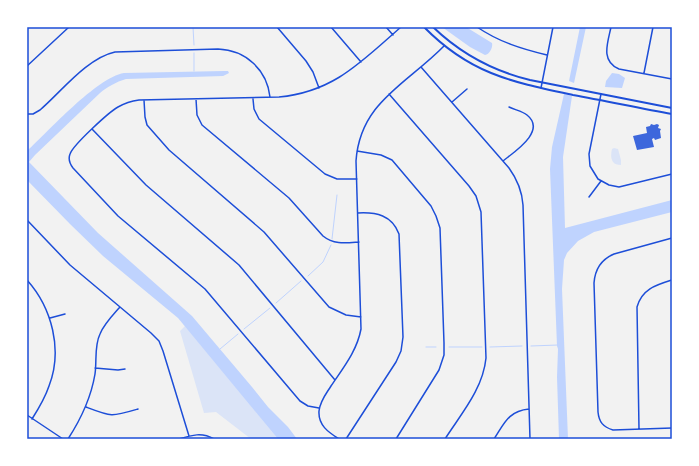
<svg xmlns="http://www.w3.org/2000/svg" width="699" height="466" viewBox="0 0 699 466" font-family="'Noto Sans',sans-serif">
  <rect width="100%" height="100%" fill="#f2f2f2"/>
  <path fill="#dbe4f7" d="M614,148L618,149L621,160V165C611,165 610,157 612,149Z
    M185,326L278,439H251L216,412L204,413L180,331Z"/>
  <path fill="#bfd3fe" d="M442,27H466L492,43C493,47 490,54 485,55L470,47Z
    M580,27H586L574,83L569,81Z
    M224,71H228L229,73L223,76L126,79C116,82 107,87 100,93L35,155L29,162L98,233L192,316L252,387L268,407L288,427L297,439H278L178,318L103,256L70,224L27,180V151C49,131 96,78 124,73Z
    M612,73L619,74L625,78L622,88L605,87L606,81Z
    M564,94L572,96L563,157L565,228L672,200V212L594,232L578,241L567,253L564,260L562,289L568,439H559L557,377L558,349L557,346L550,169L552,147Z"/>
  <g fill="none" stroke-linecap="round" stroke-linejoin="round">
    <path stroke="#bfd3fe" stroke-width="1" d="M193,27L194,45
      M194,53V71
      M332,239L337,195
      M308,276L323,262L331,245
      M276,303L301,281
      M244,329L270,308
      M531,346L558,345
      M426,347H436
      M449,347H482
      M490,347L522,346
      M220,349L238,334"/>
  </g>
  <path fill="#3d67dc" d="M651,124L654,125L657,124L659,125L658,128L661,129L660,131L661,138L655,140L654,138L652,139L654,147L637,150L633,136L647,133L646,127L650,126Z"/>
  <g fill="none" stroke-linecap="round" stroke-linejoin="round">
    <path stroke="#1d4ed8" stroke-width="1.5" d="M277,27L306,61L313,72L319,88
      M331,27L361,62
      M386,27L393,35
      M477,27C499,42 522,49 547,55
      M611,27C608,42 600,61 619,69L672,79
      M27,66L69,27
      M421,67L509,168C517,179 522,191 523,205L530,439
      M644,73L653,27
      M541,88L553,27
      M389,94L469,186L476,196L481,212L486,358C483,389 461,414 445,439
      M601,94L589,154L590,166L598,179L609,185L619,187L672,174
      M196,99L197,115L202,125L289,198L323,236C334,245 346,243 359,242
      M253,99L254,109L259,119L325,174L337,179H357
      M144,100L145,117L147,125L169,150L264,232L329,307L346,315L361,317
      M452,102L467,89
      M27,114H33L40,110C61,92 87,58 115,52L218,49C246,50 267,70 270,97
      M92,129L146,185L239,265L335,380
      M357,151L381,155L392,160L431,206L436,216L440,228L444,343V355L439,370L396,439
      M503,161C514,152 547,131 527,115C522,111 515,110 509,107
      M589,197L601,181
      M27,220L70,265L151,333L159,341L163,351L189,436
      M672,238L614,254C602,259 595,269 594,283L598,412C599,422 603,427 613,430L672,428
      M27,280C52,308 63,350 49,386C45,398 39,408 32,419
      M50,318L65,314
      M95,368L118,370L125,369
      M86,407C112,417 111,417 138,409
      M319,408L308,406L300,401L205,289L118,216L73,168C70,164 68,159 70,154C73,145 109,112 118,107C125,103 132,101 139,100L279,97C334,92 362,61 401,27
      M27,415L63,439
      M639,429L637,307C642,289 656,285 672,280
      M68,439C81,419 91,398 95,374C97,361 94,346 100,334C104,324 113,315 120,307
      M179,439C192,435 202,432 214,439
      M339,439C328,432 318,425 319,411C320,401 326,394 331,386C343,368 357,351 361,329L356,161C360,102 407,84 444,46
      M346,439L396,362L401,351L403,337L399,234C392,215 376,212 358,213
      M494,439C504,424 508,411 529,409"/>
    <path stroke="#1d4ed8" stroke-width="2" d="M424,27C470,74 512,82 573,95C606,101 639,108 672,114
      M433,27C460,53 493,71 530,80L672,108"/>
  </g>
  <rect width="699" height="466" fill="none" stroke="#ffffff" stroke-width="56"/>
  <rect x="28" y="28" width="643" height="410" fill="none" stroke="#1d4ed8" stroke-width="1.5"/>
</svg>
